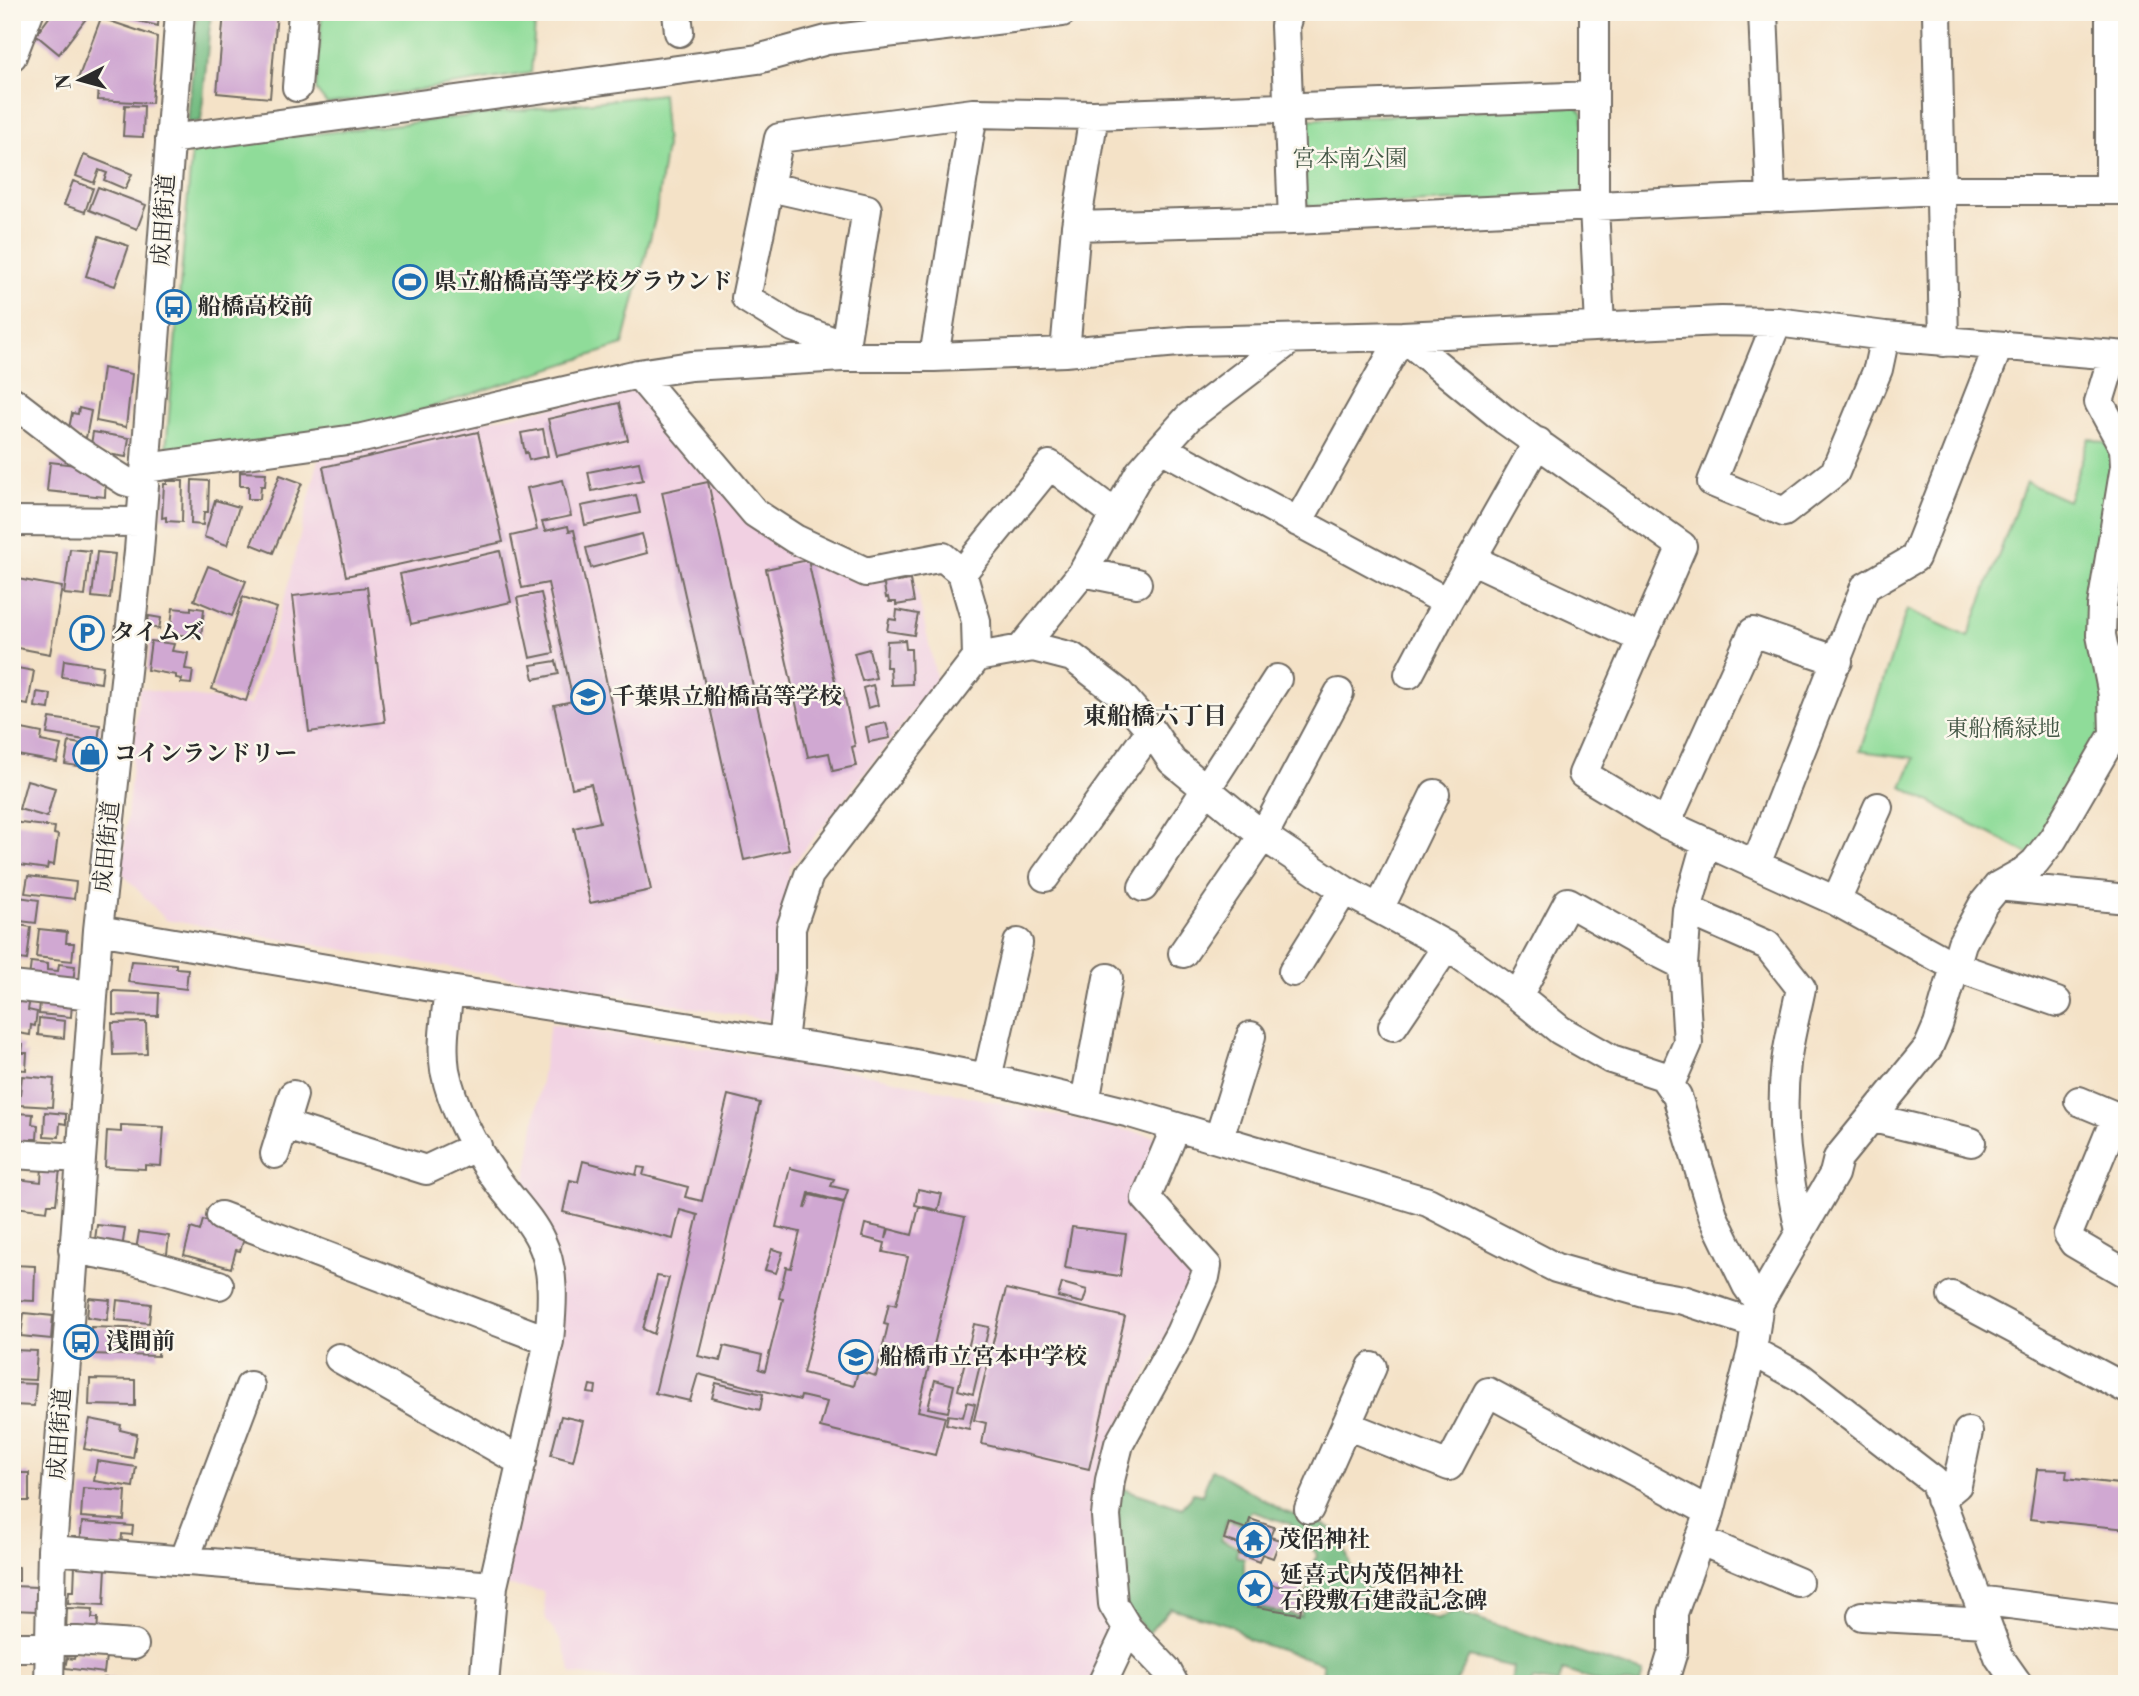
<svg xmlns="http://www.w3.org/2000/svg" width="2139" height="1696" viewBox="0 0 2139 1696" font-family="'Libre Bodoni','Noto Serif JP',serif">
  <rect width="100%" height="100%" fill="#fbf7ec"/>
  <filter id="ink" filterUnits="userSpaceOnUse"><feTurbulence type="fractalNoise" baseFrequency=".0143" numOctaves="2"/><feDisplacementMap in="SourceGraphic" scale="14" xChannelSelector="R" yChannelSelector="G"/><feConvolveMatrix kernelMatrix="1 2 1 2 8 2 1 2 1" color-interpolation-filters="sRGB"/></filter>
  <filter id="wash" filterUnits="userSpaceOnUse"><feTurbulence type="fractalNoise" baseFrequency=".00686" numOctaves="4" result="noise"/><feDisplacementMap in="SourceGraphic" scale="28" xChannelSelector="R" yChannelSelector="G"/><feGaussianBlur stdDeviation="1.57" result="paint"/><feColorMatrix in="noise" values="0 0 0 0 0 0 0 0 0 0 0 0 0 0 0 0 0 1.4 0 .05"/><feComposite in="paint" operator="in"/></filter>
  <g filter="url(#wash)">
    <rect width="100%" height="100%" fill="#f4e2c7"/>
    <path fill="#f1d0e2" d="M638,390L787,543L912,568L937,681L790,868L780,931L779,1022L166,920L122,873L139,688L250,705L285,597L320,454Z
      M550,1024L862,1073L1162,1138L1135,1191L1190,1260L1197,1278L1111,1442L1119,1632L1094,1684H657L572,1674L561,1641L546,1620L543,1591L502,1585L555,1342L522,1203Z"/>
    <path fill="#8fdc99" stroke="#5d8462" stroke-width="2" d="M322,12H536L531,73L327,104L316,90Z
      M662,94L666,146L655,219L623,345L361,430L303,438L166,450L192,148Z
      M1576,106L1583,113L1584,187L1577,196L1312,207L1303,201L1299,120Z
      M2089,438L2116,447L2106,731L2032,856L1902,787L1914,758L1860,751L1907,609L1968,637L2026,482L2068,501Z"/>
    <path fill="#73bc81" stroke="#4f7456" stroke-width="2" fill-rule="evenodd" d="M197,12H211L201,121L188,123Z
      M1212,1469L1285,1512L1314,1520L1339,1532L1352,1570L1374,1594L1437,1620L1455,1611L1643,1673L1640,1684H1605L1563,1670L1558,1684L1532,1680L1530,1684H1511L1513,1667L1469,1657L1455,1684H1348L1323,1673L1322,1663L1249,1640L1230,1625L1170,1608L1148,1634L1122,1601L1115,1486L1182,1508L1191,1498L1193,1493L1202,1495ZM1251,1511L1291,1524L1317,1554L1301,1617L1255,1607L1244,1579V1559L1236,1556L1238,1547L1221,1540L1227,1520L1244,1526Z"/>
    <g id="blocks">
      <path fill="#d0a8d2" d="M53,12H91L59,54L36,35Z
        M119,12H159L158,26L119,16Z
        M224,12H277L270,98L217,93Z
        M101,18L157,37L152,103L98,100L99,86L78,79Z
        M125,105L144,106L143,137L123,136Z
        M84,155L132,174L125,189L104,180L107,173L99,170L94,183L76,176Z
        M73,181L93,188L85,212L64,205Z
        M98,187L146,205L137,229L89,210Z
        M99,236L129,246L115,286L86,276Z
        M103,368L132,374L126,427L96,421Z
        M619,403L628,440L557,456L548,419Z
        M79,408L91,411L86,438L68,434L72,413L78,414Z
        M543,429L548,456L529,460L527,452L525,453L521,433Z
        M93,432L129,438L126,457L90,451Z
        M478,432L503,542L346,576L323,467Z
        M50,462L93,467L106,475L105,497L47,491Z
        M639,462L643,480L592,491L588,472Z
        M240,472L266,473L265,486H261L260,499H248V486H240Z
        M280,475L302,483L273,553L251,544Z
        M192,480L209,481L208,512H204L203,525L191,524Z
        M563,480L571,516L542,522L545,531L568,526L569,531L574,530L651,890L590,903L574,828L600,822L591,784L572,788L554,705L573,701L548,583L522,588L511,536L537,530L527,488Z
        M167,481H183L182,522L166,521V517L162,518L164,484H167Z
        M708,482L789,850L744,860L662,492Z
        M636,495L640,513L585,525L581,506Z
        M215,500L239,507L227,545L204,537Z
        M642,534L647,553L591,568L586,548Z
        M70,549L90,551L85,596L64,594Z
        M500,551L511,602L411,624L400,574Z
        M97,552L115,554L110,599L92,597Z
        M808,560L837,690L843,689L855,746L852,747L856,766L833,771L829,753L808,757L766,569Z
        M208,566L246,581L232,616L194,600Z
        M896,576L897,582L910,580L914,602L896,605V602H889L888,597L886,598L883,578Z
        M12,578L62,587L50,654L12,647Z
        M367,587L385,722L309,732L293,596Z
        M541,593L554,653L530,658L517,598Z
        M243,597L277,608L246,701L212,689Z
        M191,607L204,609L201,637L170,634L173,608L191,610Z
        M897,610L918,614L914,635L887,631L889,619L896,620Z
        M149,616L161,618L159,629L147,626Z
        M905,640L906,649H911L912,684L891,685L890,667H886L887,641Z
        M151,641L174,644L172,651L188,653L185,669L193,670L191,684L181,683L182,679L176,678V675L147,670Z
        M869,649L876,678L862,681L854,653Z
        M64,660L103,666L101,683L62,677Z
        M556,661L559,674L534,679L531,665Z
        M12,667L34,671L28,705L12,702Z
        M873,685L878,705L868,708L863,688Z
        M37,692L51,694L49,709L35,707Z
        M50,718L100,725L98,742L47,734Z
        M886,723L890,738L869,742L866,727Z
        M22,729L42,733L41,741L61,745L57,762L17,755Z
        M69,742L99,747L95,769L65,764Z
        M27,780L55,788L47,817L19,809Z
        M12,822L55,827L54,834L58,835L54,865L48,864L47,869L12,864Z
        M28,876L76,882L74,899L25,893Z
        M12,896L39,900L36,923L12,920Z
        M12,924L31,927L27,960L13,958Z
        M39,929L67,932L66,943H74L72,961L36,957Z
        M131,961L176,964V968L188,969L186,989L128,982Z
        M31,962L47,964V970L58,971L59,964L75,966L73,983L29,978Z
        M113,991L159,993L158,1016L113,1015Z
        M13,996L30,998L28,1010L37,1012L35,1026L31,1025L30,1035L12,1032Z
        M40,1001L72,1003L71,1017L39,1014Z
        M39,1018L65,1021L64,1038L38,1035Z
        M146,1022L147,1054L113,1055L112,1023Z
        M12,1038H17V1044L23,1045L22,1053H27L26,1070L12,1069Z
        M22,1076L54,1079L52,1107L19,1105Z
        M728,1095L760,1103L698,1356L720,1361L724,1346L762,1355L759,1369L765,1371L783,1299L779,1298L786,1267L791,1268L800,1232L776,1227L790,1168L834,1179L831,1186L848,1190L844,1202L809,1193L805,1209L810,1195L844,1203L803,1373L854,1386L858,1371L876,1376L888,1325L884,1324L889,1303L896,1305L908,1257L883,1252L885,1243L862,1237L865,1224L888,1229L886,1239L889,1229L912,1235L919,1207L965,1217L918,1411L945,1417L935,1455L820,1427L827,1402L801,1396L800,1400L698,1374L690,1401L655,1393L698,1215L680,1210L673,1239L563,1212L570,1180L578,1182L583,1161L636,1175L638,1167L645,1168L643,1175L688,1187L685,1197L702,1201Z
        M45,1112L66,1114V1124L60,1123L59,1137L44,1136Z
        M14,1113L33,1114L32,1124L38,1125L37,1139H32V1148L12,1147Z
        M121,1125L164,1127L161,1166L145,1165V1169L105,1167L107,1131L121,1132Z
        M42,1167L60,1169L56,1204H48L47,1211L14,1207L17,1179L41,1182Z
        M918,1189L942,1194L938,1210L915,1205Z
        M203,1220L241,1231L245,1236L240,1251L236,1250L231,1268L184,1255L191,1228L200,1231Z
        M97,1225L125,1228L122,1249L94,1246Z
        M1072,1227L1126,1234L1120,1276L1065,1268Z
        M139,1232L169,1236L167,1254L136,1250Z
        M772,1249L783,1252L776,1273L765,1270Z
        M12,1265L35,1266L34,1301L12,1300Z
        M657,1276L669,1278L654,1334L643,1329Z
        M1062,1283L1087,1290L1083,1303L1058,1297Z
        M1006,1289L1125,1317L1089,1469L982,1444L986,1423L974,1420Z
        M89,1298L110,1300L107,1320L87,1317Z
        M117,1300L151,1304L149,1323L115,1320Z
        M24,1313L53,1316L51,1339L21,1336Z
        M974,1324L989,1327L973,1394L958,1390Z
        M91,1327L159,1329L158,1356L90,1354Z
        M12,1350L37,1351L35,1380L12,1379Z
        M90,1379L135,1380V1406L89,1405Z
        M935,1380L954,1385L948,1412L928,1408Z
        M12,1383L36,1384L34,1406L12,1405Z
        M716,1383L763,1394L760,1410L712,1398Z
        M590,1385L596,1386L595,1394L588,1393Z
        M967,1402L975,1404L969,1429L946,1424L948,1415L963,1417Z
        M561,1416L583,1421L573,1461L551,1455Z
        M90,1419L121,1425L120,1430L137,1434L133,1458L84,1449Z
        M97,1461L136,1467L133,1487L94,1481Z
        M2037,1469L2067,1470L2066,1478L2127,1485V1529L2030,1519Z
        M12,1473H29V1501H12Z
        M83,1488L126,1491L124,1520L81,1517Z
        M1250,1519L1274,1527L1270,1537L1280,1540L1273,1558L1262,1554L1259,1562L1238,1554L1242,1545L1224,1539L1229,1523L1247,1529Z
        M82,1522L133,1526L132,1535L122,1534L121,1548L80,1545Z
        M75,1564L106,1567L104,1605L68,1603L69,1591H74Z
        M12,1566L19,1567V1581H12Z
        M1262,1583L1304,1591L1300,1614L1258,1607Z
        M12,1586L37,1587L36,1611L12,1610Z
        M67,1608L93,1609L92,1618H98L97,1634L66,1633Z
        M76,1652L106,1656L104,1673L65,1668L67,1658L74,1659Z
        M104,1678L136,1679V1684H104Z"/>
    </g>
  </g>
  <g filter="url(#ink)">
    <use href="#blocks" fill-opacity="0" stroke="#716b62" stroke-width="2"/>
    <g fill="none" stroke-linecap="round" stroke-linejoin="round">
      <g stroke="#716b62" stroke-width="32">
        <path id="minor" d="M677,12L679,32
          M1289,12L1285,26L1293,220
          M1594,12V207L1600,326
          M1763,12L1771,198
          M1937,12L1944,342
          M2110,12V189
          M12,56L29,12
          M297,87L303,12
          M170,139L758,59L827,40L1062,12
          M770,187L867,209L845,346
          M1076,226L1293,220L1940,190H2127
          M1777,322L1712,482L1784,512L1835,472L1878,369L1885,336
          M1065,352L1076,226L1094,115
          M843,357L845,346L793,327L746,298L779,138L973,113L1094,115L1593,96
          M934,357L973,113
          M638,374L755,513L795,539L866,572L943,557L962,573L976,621L977,657
          M12,401L73,448L125,481L144,486
          M1161,448L1447,602
          M146,468L362,438L638,374L691,366L843,357H934L1065,352L1190,341L1402,336L1721,321L1777,322L1885,336L2127,356
          M12,521L141,522
          M1298,522L1402,336L1505,420L1682,546L1583,774L1666,824L1836,901L1954,966L2057,1002
          M1471,559L1642,639
          M1083,572L1137,583
          M962,573L1050,465L1115,514
          M1021,649L1083,572L1140,472L1161,448L1189,417L1290,340
          M1409,674L1447,602L1538,442
          M1666,824L1753,632L1838,661
          M1756,864L1865,587L1915,558L1998,347
          M1045,877L1151,730
          M1998,886L2127,899
          M1143,887L1277,679
          M1836,901L1878,807
          M1379,909L1435,794
          M1687,910L1767,945L1801,988C1796,1013 1789,1038 1786,1063C1779,1120 1788,1177 1800,1231
          M98,930L449,990L889,1059L987,1078L1130,1113L1428,1202L1556,1268L1648,1294L1683,1300L1756,1324
          M1183,953L1263,836L1339,693
          M1293,972L1344,890
          M12,986L93,995
          M449,990C446,1017 441,1043 445,1070C452,1106 473,1146 494,1176C509,1198 530,1217 541,1241C556,1272 552,1309 549,1341L493,1586L484,1684
          M1518,996L1568,902L1651,949L1683,965
          M1393,1026L1447,946
          M783,1042L791,972V928L809,875L977,657L1033,647L1072,657L1119,693L1151,730L1172,761L1263,836L1344,890L1447,946L1518,996L1560,1030L1611,1059L1663,1076L1677,1096L1714,1218L1747,1286L1759,1303
          M987,1078L1018,943
          M1670,1084L1688,1043L1683,965L1687,910L1706,843
          M2079,1101L2127,1121
          M1085,1102L1108,978
          M2116,1117L2068,1234L2074,1243L2127,1274
          M1873,1118L1971,1142
          M284,1125L426,1170L477,1146
          M1219,1138L1251,1036
          M12,1154L81,1158
          M275,1154L293,1095
          M221,1216L549,1341
          M73,1249L133,1260L219,1285
          M1952,1296L2127,1389
          M1752,1351L1800,1377L1934,1481L1999,1657L2018,1684
          M339,1358L522,1462
          M1346,1425L1449,1466L1488,1392L1710,1512
          M1940,1499L1957,1485L1968,1432
          M1309,1509L1372,1367
          M1699,1540L1798,1582
          M52,1550L493,1586
          M184,1561L250,1386
          M1978,1600L2127,1619
          M1862,1616L1986,1623
          M49,1639L134,1645
          M12,1647H49
          M49,1684L52,1550L98,930L139,551L180,12
          M1102,1684L1128,1629
          M1174,1684L1166,1669L1128,1629L1113,1604L1106,1516L1110,1480L1119,1444L1180,1333L1205,1277L1207,1266L1146,1198L1176,1127
          M1663,1684L1673,1651V1613L1710,1512L1752,1351L1759,1303L1834,1174L1838,1158L1928,1048L1938,1025L1962,943L1984,903L1998,886L2023,872L2035,862L2053,839L2114,734L2113,695L2101,635L2102,606L2125,466L2124,448L2099,402L2113,356"/>
      </g>
      <use href="#minor" stroke="#fff" stroke-width="28"/>
    </g>
  </g>
  <defs>
    <g id="stadium-ring" transform="scale(1.75)"><circle r="9.5" fill="#fbf7ec" stroke="#1f6fb2" stroke-width="1.5"/><path d="M0-5a6.5 5 0 1 0 0 10a6.5 5 0 1 0 0-10ZM-3.5-1.8h7v3.6h-7Z" fill="#1f6fb2"/></g>
    <g id="bus-ring" transform="scale(1.75)"><circle r="9.5" fill="#fbf7ec" stroke="#1f6fb2" stroke-width="1.5"/><path d="M-5-6H5V4H4V6H2V4H-2V6H-4V4H-5ZM-3.5-4V0h7V-4ZM-3.5 1.2v1.5H-2V1.2ZM2 1.2v1.5H3.5V1.2Z" fill="#1f6fb2"/></g>
    <g id="parking-ring" transform="scale(1.75)"><circle r="9.5" fill="#fbf7ec" stroke="#1f6fb2" stroke-width="1.5"/><path d="M-3.5-5.5H1a3.5 3.5 0 0 1 0 7H-1V5.5H-3.5ZM-1-3.4V-.6H.8a1.4 1.4 0 0 0 0-2.8Z" fill="#1f6fb2"/></g>
    <g id="school-ring" transform="scale(1.75)"><circle r="9.5" fill="#fbf7ec" stroke="#1f6fb2" stroke-width="1.5"/><path d="M0-5L7-2L0 1L-7-2ZM-4 1L0 2.5L4 1V4Q0 6-4 4Z" fill="#1f6fb2"/></g>
    <g id="shop-ring" transform="scale(1.75)"><circle r="9.5" fill="#fbf7ec" stroke="#1f6fb2" stroke-width="1.5"/><path d="M-5-2.5h2.3a2.7 3.5 0 0 1 5.4 0H5L5.5 6h-11ZM-1.5-2.5h3a1.5 2.3 0 0 0-3 0Z" fill="#1f6fb2"/></g>
    <g id="temple-ring" transform="scale(1.75)"><circle r="9.5" fill="#fbf7ec" stroke="#1f6fb2" stroke-width="1.5"/><path d="M0-6L5-2H3V0L6.5 2.5H4V6H1.5V3h-3V6H-4V2.5H-6.5L-3 0V-2H-5Z" fill="#1f6fb2"/></g>
    <g id="sight-ring" transform="scale(1.75)"><circle r="9.5" fill="#fbf7ec" stroke="#1f6fb2" stroke-width="1.5"/><path d="M0-6L1.8-2.2L6-1.7L2.9 1.2L3.7 5.4L0 3.3L-3.7 5.4L-2.9 1.2L-6-1.7L-1.8-2.2Z" fill="#1f6fb2"/></g>
  </defs>
  <g fill-rule="evenodd">
    <use href="#stadium-ring" x="410" y="282"/>
    <use href="#bus-ring" x="174" y="307"/>
    <use href="#parking-ring" x="87" y="633"/>
    <use href="#school-ring" x="588" y="697"/>
    <use href="#shop-ring" x="90" y="754"/>
    <use href="#bus-ring" x="81" y="1342"/>
    <use href="#school-ring" x="856" y="1357"/>
    <use href="#temple-ring" x="1254" y="1540"/>
    <use href="#sight-ring" x="1255" y="1588"/>
  </g>
  <g text-anchor="middle" dominant-baseline="central" stroke-width="5" stroke-linejoin="round" paint-order="stroke">
    <g font-size="23" fill="#445746" stroke="#fbf7ec">
      <text x="1350" y="159">宮本南公園</text>
      <text x="2003" y="729">東船橋緑地</text>
    </g>
    <g font-size="23" fill="#2b2b2b" stroke="#fbf7ec">
      <text transform="translate(164 220) rotate(-86)">成田街道</text>
      <text transform="translate(107 847) rotate(-84)">成田街道</text>
      <text transform="translate(60 1434) rotate(-86)">成田街道</text>
    </g>
    <g font-size="23" font-weight="bold" fill="#2b2b2b" stroke="#fbf7ec" text-anchor="start">
      <text x="434" y="282">県立船橋高等学校グラウンド</text>
      <text x="198" y="307">船橋高校前</text>
      <text x="112" y="633">タイムズ</text>
      <text x="612" y="697">千葉県立船橋高等学校</text>
      <text x="114" y="754">コインランドリー</text>
      <text x="106" y="1342">浅間前</text>
      <text x="880" y="1357">船橋市立宮本中学校</text>
      <text x="1278" y="1540">茂侶神社</text>
      <text x="1280" y="1575">延喜式内茂侶神社<tspan x="1280" dy="26">石段敷石建設記念碑</tspan></text>
    </g>
    <g font-size="24" font-weight="bold" fill="#2b2b2b" stroke="#fbf7ec">
      <text x="1155" y="717">東船橋六丁目</text>
    </g>
  </g>
  <rect width="2139" height="1696" fill="none" stroke="#fbf7ec" stroke-width="42"/>
  <g transform="translate(80 80) rotate(264)" stroke="#fbf7ec" stroke-width="5" paint-order="stroke">
  <path d="M0-5L12 26L0 18L-12 26Z" fill="#2b2b2b"/>
  <text y="-10" font-size="19" font-weight="bold" text-anchor="middle" fill="#2b2b2b">N</text>
  </g>
</svg>
